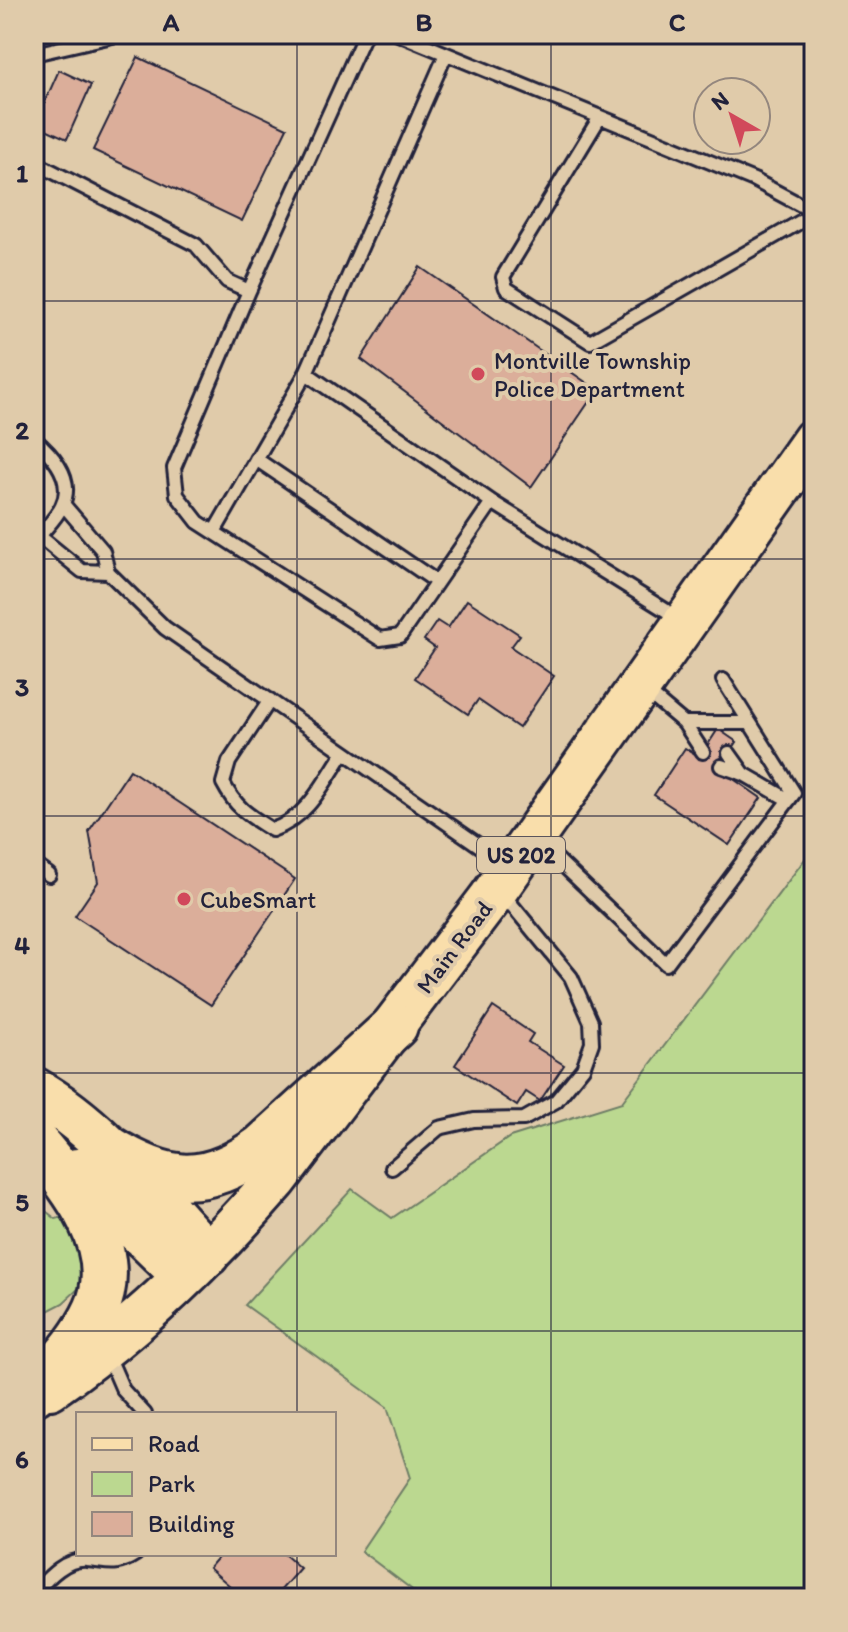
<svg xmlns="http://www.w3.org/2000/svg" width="848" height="1632" viewBox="0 0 848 1632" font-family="Itim,sans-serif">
  <rect width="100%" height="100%" fill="#e0cbaa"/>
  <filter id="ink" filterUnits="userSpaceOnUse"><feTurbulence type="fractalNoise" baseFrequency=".0125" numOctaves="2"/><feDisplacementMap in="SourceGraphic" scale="16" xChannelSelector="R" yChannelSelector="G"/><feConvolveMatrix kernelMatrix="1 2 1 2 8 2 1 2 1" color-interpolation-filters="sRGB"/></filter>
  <g filter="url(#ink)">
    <path fill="#bbd890" stroke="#6e7d66" stroke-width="2" d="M814,847V1598H423L361,1551L410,1478L387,1407L245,1305L352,1189L392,1218L510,1137L622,1102Z
      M190,1185L63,1303L34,1318V1202L56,1219Z"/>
    <path fill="#dbae9a" stroke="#22223b" stroke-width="2" d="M138,57L287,128L242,221L93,150Z
      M59,70L91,85L67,139L35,124Z
      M420,267L597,390L531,487L361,359Z
      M467,600L520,635L511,647L554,676L519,728L478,700L468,714L415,678L435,648L424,640L437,621L448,628Z
      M718,729L737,742L719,769L761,798L729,845L654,795L685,748L700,757Z
      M130,770L295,879L211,1005L75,916L98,882L89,831Z
      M493,1007L533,1034L528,1042L564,1065L540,1101L526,1092L517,1106L455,1065Z
      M221,1554H284L300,1568L274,1598H231L237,1592L209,1568Z"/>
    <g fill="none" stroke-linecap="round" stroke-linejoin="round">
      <g stroke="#22223b" stroke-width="18">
        <path id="service" d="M398,34L754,180L814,212
          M34,54L121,34
          M446,54L306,373L492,502
          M600,117L503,277L506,288L590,342L814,214
          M34,162L196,245L227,281L249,291L365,34
          M249,291L174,468L177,495L198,522L380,639L400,636L492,502L678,618
          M34,439C53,455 75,480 62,506C56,519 42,531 34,543
          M256,459L437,582
          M63,504L103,551L108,572L165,628L506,864
          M214,532L306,373
          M39,536L82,571L108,572
          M646,691L684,723L703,752
          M270,700L229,762L223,783C236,808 248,815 272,830C308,818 324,782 344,752
          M684,723H750
          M729,753L744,774
          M721,766L744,774L789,800
          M539,842L666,964L794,793L723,680
          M34,864L49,875
          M392,1168L439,1128L474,1120L524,1119L556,1101L583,1068L592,1043L591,1022L571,977L502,893
          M107,1353L123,1390L145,1414
          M34,1593C47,1579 65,1558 87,1560C109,1562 116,1567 136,1554"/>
      </g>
      <g stroke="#22223b" stroke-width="48">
        <path id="primary" d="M50,1388C133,1331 210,1256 276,1180L489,900L814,440"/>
      </g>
      <g stroke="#22223b" stroke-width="50">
        <path id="motorway" d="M34,1090C103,1129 153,1197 207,1254
          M34,1141C71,1184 124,1249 96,1310C82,1341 56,1367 34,1393
          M107,1147C167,1184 204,1189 262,1147L395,1026
          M77,1171L184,1275"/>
      </g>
      <use href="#service" stroke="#e0cbaa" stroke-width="12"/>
      <use href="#primary" stroke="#f9deab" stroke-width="42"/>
      <use href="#motorway" stroke="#f9deab" stroke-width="44"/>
    </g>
  </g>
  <path fill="none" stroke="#22223b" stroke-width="2" stroke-opacity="0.55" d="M297,34V1414M551,34V1598M34,301H814M34,559H814M34,816H814M34,1073H814M34,1331H814M297,1554V1598"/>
  <g fill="#d1495b" stroke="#e0cbaa" stroke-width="3">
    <circle cx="478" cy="374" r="8"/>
    <circle cx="184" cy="899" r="8"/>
  </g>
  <g text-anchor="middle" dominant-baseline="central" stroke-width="8" stroke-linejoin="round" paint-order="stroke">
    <rect fill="#e0cbaa" stroke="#5b555c" stroke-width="2" x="477" y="837" width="88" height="36" rx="6"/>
    <g font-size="22" font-weight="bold" fill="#22223b">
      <text x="521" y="855">US 202</text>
    </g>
    <g font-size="24" fill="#22223b" stroke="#e0cbaa" text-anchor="start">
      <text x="494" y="360">Montville Township<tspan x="494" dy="28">Police Department</tspan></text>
      <text x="200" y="899">CubeSmart</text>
    </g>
    <g font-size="24" fill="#22223b" stroke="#e0cbaa">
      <text transform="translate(454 947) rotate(-53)">Main Road</text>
    </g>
  </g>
  <rect width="848" height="1632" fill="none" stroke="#e0cbaa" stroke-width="88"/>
  <rect x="76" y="1412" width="260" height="144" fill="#e0cbaa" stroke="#94877e" stroke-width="2"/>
  <rect x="92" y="1438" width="40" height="12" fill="#f9deab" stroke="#94877e" stroke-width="2"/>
  <text x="148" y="1452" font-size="24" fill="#22223b">Road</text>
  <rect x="92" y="1472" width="40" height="24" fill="#bbd890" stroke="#94877e" stroke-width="2"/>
  <text x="148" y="1492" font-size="24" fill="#22223b">Park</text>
  <rect x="92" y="1512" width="40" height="24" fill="#dbae9a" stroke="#94877e" stroke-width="2"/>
  <text x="148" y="1532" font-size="24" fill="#22223b">Building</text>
  <g transform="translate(732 116) rotate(321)"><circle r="38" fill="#e0cbaa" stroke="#94877e" stroke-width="2"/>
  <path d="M0-6L14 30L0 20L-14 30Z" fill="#d1495b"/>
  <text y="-12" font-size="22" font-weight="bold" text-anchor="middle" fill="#22223b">N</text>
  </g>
  <rect x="44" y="44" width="760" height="1544" fill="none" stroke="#22223b" stroke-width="3"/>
  <g font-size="26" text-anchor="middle" font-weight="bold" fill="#22223b">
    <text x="171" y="31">A</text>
    <text x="424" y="31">B</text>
    <text x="677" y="31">C</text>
    <text x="22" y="182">1</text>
    <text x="22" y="439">2</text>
    <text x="22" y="696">3</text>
    <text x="22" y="954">4</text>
    <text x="22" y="1211">5</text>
    <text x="22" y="1468">6</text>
  </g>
</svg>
